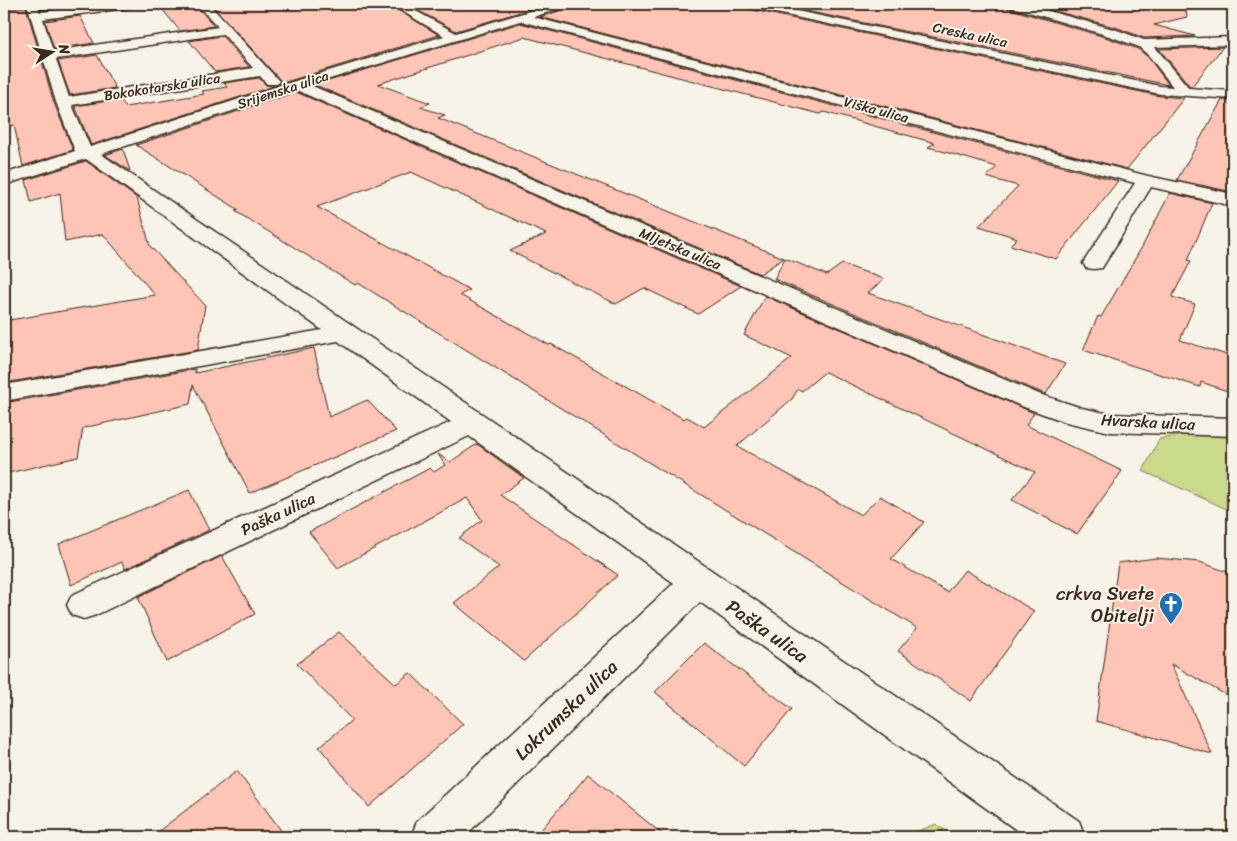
<svg xmlns="http://www.w3.org/2000/svg" width="1237" height="841" viewBox="0 0 1237 841" font-family="Sriracha,sans-serif">
  <rect width="100%" height="100%" fill="#f7f3e8"/>
  <filter id="ink" filterUnits="userSpaceOnUse"><feTurbulence type="fractalNoise" baseFrequency=".02" numOctaves="2"/><feDisplacementMap in="SourceGraphic" scale="10" xChannelSelector="R" yChannelSelector="G"/><feConvolveMatrix kernelMatrix="1 2 1 2 8 2 1 2 1" color-interpolation-filters="sRGB"/></filter>
  <g filter="url(#ink)">
    <path fill="#cbd98d" stroke="#838256" d="M1205,432L1233,434V512L1143,471L1159,439Z
      M936,824L954,837H903Z"/>
    <path fill="#fec4b5" stroke="#3b2a1e" d="M55,4H73L75,6L41,10L40,6Z
      M158,4H195L214,26L180,31Z
      M211,4H388L439,35L279,84L280,80Z
      M406,4H547L456,31Z
      M571,4H740L748,9L1160,96L1184,98L1127,169L540,17L569,8Z
      M771,4H1004L1007,8L1108,38L1138,49L1148,57L1169,85Z
      M1029,4H1185L1187,17L1154,25L1195,36L1144,38L1118,28Z
      M26,7L54,103L73,150L23,166L14,125L4,127V10Z
      M80,16L94,43L54,49L45,21Z
      M520,23L1118,181L1056,259L1010,245L1017,238L979,226L1018,186L986,177L997,167L928,147L935,143L824,112L820,114L524,37L378,84L430,103L420,107L445,115L438,118L784,258L760,274L315,85Z
      M222,36L249,67L215,72L189,41Z
      M1223,47L1192,86H1190L1159,49Z
      M97,55L115,88L70,95L58,61Z
      M259,78L266,85L274,86L91,145L75,106L121,99L125,107L204,94L202,91L227,87L224,83Z
      M296,92L741,286L698,314L644,288L616,304L510,251L546,234L411,172L317,207L470,290L460,295L549,345L551,344L684,419L687,417L704,427L792,358L744,335L765,296L1034,413L1026,425L1122,471L1077,534L1012,500L1035,472L825,372L802,391L798,389L792,399L737,446L861,515L880,496L924,522L891,559L947,592L965,570L1034,611L971,701L898,651L917,628L358,283L355,285L235,211L239,210L136,145Z
      M1222,100L1233,101V192L1177,180Z
      M123,149L130,171L105,155Z
      M86,161L137,198L150,246L205,305L198,350L4,383V321L155,295L103,234L65,242L60,193L31,202L26,180Z
      M1170,193L1212,203L1188,260L1191,261L1172,297L1195,304L1180,340L1233,357V393L1201,382L1200,387L1083,350L1098,316L1101,317L1142,247Z
      M785,258L827,275L842,264L884,279L868,293L1065,364L1046,394L1040,392L774,279Z
      M314,348L329,417L367,400L396,431L250,493L193,385L190,404L83,428L78,457L4,474V403L195,369V373Z
      M477,444L524,478L500,495L618,575L524,661L454,603L499,567L459,538L482,520L467,498L338,568L309,532L430,468L434,472L445,465L438,454L450,462Z
      M189,490L209,530L125,569L122,562L71,585L59,544Z
      M222,556L255,614L167,662L138,597Z
      M1156,558L1200,562L1233,574V699L1171,664L1212,754L1096,721L1118,563Z
      M339,632L396,684L410,673L463,724L369,807L319,747L352,720L297,664Z
      M704,643L792,709L744,766L655,692Z
      M237,771L286,837H151Z
      M588,774L666,837H535Z"/>
    <g fill="none" stroke-linecap="round" stroke-linejoin="round">
      <g stroke="#3b2a1e" stroke-width="3">
        <path id="street" d="M27,4H37L40,12L109,4H140L134,7L43,19L53,51L218,27L197,4H209L279,81L277,84H267L260,76L72,105L90,147L292,82L444,36L390,4H403L456,33L553,4H569L568,6L533,17L1148,176L1233,194V206L1151,187L1102,268L1094,269L1086,268L1083,263L1135,183L520,21L310,85L1039,394L1082,408L1110,414L1233,418V436L1110,432L1066,422L1021,406L296,90L101,154L1079,821L1085,837H1026L700,602L464,837H411L417,821L674,583L469,436L96,615L84,619L72,615L67,605L72,595L451,422L338,341L4,401V385L322,330L86,159L4,185V174L75,151L56,102ZM223,34L253,68L69,97L56,59Z
          M742,4H763L1160,86L1173,87L1149,56L1139,47L1109,36L1008,6L1006,4H1023L1117,30L1144,40L1233,37V45L1155,47L1189,88L1233,91V99L1160,94L748,7Z"/>
      </g>
      <use href="#street" fill="#f7f3e8" fill-rule="evenodd"/>
    </g>
  </g>
  <defs>
    <g id="church-pin" transform="scale(1.25)"><path d="M0 17L-7.5 6A9.5 9.5 0 1 1 7.5 6Z" fill="#1f6fb2" stroke="#f7f3e8"/><path d="M-1.2-6h2.4v3.5h3.3v2.4h-3.3V6h-2.4V-.1h-3.3v-2.4h3.3Z" fill="#fff"/></g>
  </defs>
  <g fill-rule="evenodd">
    <use href="#church-pin" x="1171" y="604"/>
  </g>
  <g text-anchor="middle" dominant-baseline="central" stroke-width="4" stroke-linejoin="round" paint-order="stroke">
    <g font-size="14" fill="#3b2a1e" stroke="#f7f3e8">
      <text transform="translate(970 35) rotate(12)">Creska ulica</text>
      <text transform="translate(162 87) rotate(-9)">Bokokotarska ulica</text>
      <text transform="translate(283 90) rotate(-18)">Srijemska ulica</text>
      <text transform="translate(876 110) rotate(15)">Viška ulica</text>
      <text transform="translate(680 249) rotate(23)">Mljetska ulica</text>
    </g>
    <g font-size="16" fill="#3b2a1e" stroke="#f7f3e8">
      <text transform="translate(1148 422) rotate(3)">Hvarska ulica</text>
      <text transform="translate(278 514) rotate(-25)">Paška ulica</text>
    </g>
    <g font-size="19" fill="#3b2a1e" stroke="#f7f3e8" text-anchor="end">
      <text x="1154" y="593">crkva Svete<tspan x="1154" dy="22">Obitelji</tspan></text>
    </g>
    <g font-size="19" fill="#3b2a1e" stroke="#f7f3e8">
      <text transform="translate(767 631) rotate(35)">Paška ulica</text>
      <text transform="translate(566 710) rotate(-44)">Lokrumska ulica</text>
    </g>
  </g>
  <rect width="1237" height="841" fill="none" stroke="#f7f3e8" stroke-width="20"/>
  <rect x="10" y="10" width="1217" height="821" fill="none" stroke="#3b2a1e" stroke-width="2" filter="url(#ink)"/>
  <g transform="translate(52 52) rotate(78)" stroke="#f7f3e8" stroke-width="4" paint-order="stroke">
  <path d="M0-4L9 19L0 12L-9 19Z" fill="#3b2a1e"/>
  <text y="-8" font-size="14" font-weight="bold" text-anchor="middle" fill="#3b2a1e">N</text>
  </g>
</svg>
